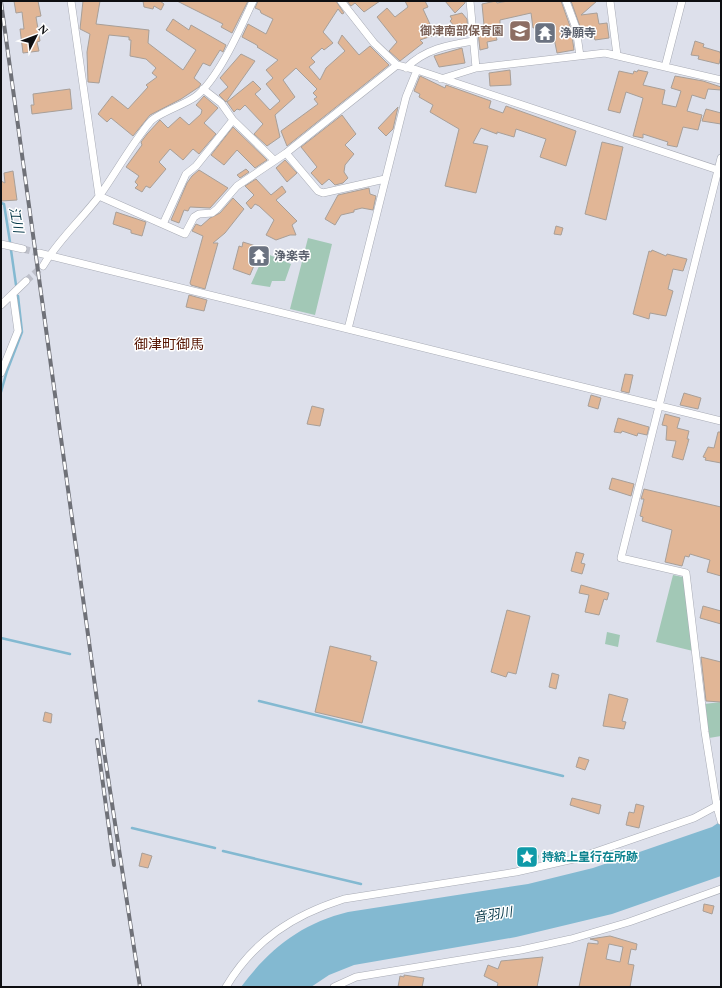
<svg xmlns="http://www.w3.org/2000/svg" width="722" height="988" viewBox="0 0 722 988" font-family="Spectral,'Noto Sans JP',serif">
  <rect width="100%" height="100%" fill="#dde0eb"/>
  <path fill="#a2c8b6" d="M308,238L332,244L315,315L290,309Z
    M265,253L291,264L285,281H272L270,287L251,284Z
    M673,575L683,577L684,581L693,651L656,642Z
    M607,632L620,635L618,647L605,644Z
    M721,702V736L709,738L704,704Z
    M523,850L537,853L539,856L538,860L520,863Z"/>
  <path fill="#83b9d1" d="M721,821V876L612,914L516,937L354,965L329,975L311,987H241C269,949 302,923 348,912L528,884L593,868L712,827Z"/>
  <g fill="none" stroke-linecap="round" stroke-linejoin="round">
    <path stroke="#83b9d1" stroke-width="2.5" d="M1,203L4,204L10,242
      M11,250L16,285
      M1,392L7,371L22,332L18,296
      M1,638L70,654
      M259,701L563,776
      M132,828L215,848
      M223,851L361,884"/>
  </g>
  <path fill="#e1b696" stroke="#a89f98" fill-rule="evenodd" d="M14,1H38L41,16L36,17L40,41L37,42L39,51L23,53L20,29H24L22,12L16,13Z
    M83,1H100L96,24L149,30L148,43L183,70L196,50L166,30L173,19L189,30L191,25L226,45L223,52L220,50L210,66L203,63L194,78L201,84L199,87L181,99L150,115L133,136L111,118L107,122L98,114L112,96L128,109L148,87L146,85L157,77L152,73L156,68L146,59L130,56L131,40H129V37L109,35L99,83L88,82L87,52L90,34L80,29Z
    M143,1H160L164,4L161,10L154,6L153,9L144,7Z
    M177,1H248L232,33L221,27L223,24Z
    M258,1H336L344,13L342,14L338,9L323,32L333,43L324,50L322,48L311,58L315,62L309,67L320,80L326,68L345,51L338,43L342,35L359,55L370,46L389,65L287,146L281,131L318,104L314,99L317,97L313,93L317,89L296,68L283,80L295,97L275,115L280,137L267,146L254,134L263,124L245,105L240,110L237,109L234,112L227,102L253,81L261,89L255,94L270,110L280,101L266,84L273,78L266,70L278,60L257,47L258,46L255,44L242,37L248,24L266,34L273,19L261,13L260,10L255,8Z
    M347,1H380L364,12L355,3L351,6Z
    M405,1H425L428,7L423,9L435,35L420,40L423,43L400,61L389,51L397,42L377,17L387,8L395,17L408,7Z
    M445,1H465V3L455,13Z
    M496,1L497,3L508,1H561L571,29L574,50L557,53L554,38H541L537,27L533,28L531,13L500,20V35L496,36L497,40L487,42L488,48L480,50L478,32L484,31V25L482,4Z
    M571,1H597L581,15L597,13L599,24L607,23L609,38L595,40L592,30L582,32Z
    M462,13L467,19L468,32L462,36L450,21L452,19L450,16Z
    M695,41L704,44L703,47L720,52L721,56L719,64L698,59L699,56L691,55Z
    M462,48L465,63L439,67L434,56Z
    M241,54L255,61L226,102L219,95L228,87L220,78Z
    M510,70L511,85L490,86L489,73Z
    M638,70L648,72L643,85L665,90L662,104L676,107L681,91L671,88L675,76L703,81L721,87V90L708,89L705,99L692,95L687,111L702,115L698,130L683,127L677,147L667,145L668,142L643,134V138L633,136L643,98L626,92L620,113L608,110L619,71L633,74L634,71L637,72Z
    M420,76L445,88L446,85L491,101L489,108L503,113L506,106L576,131L566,166L540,157L546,139L516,129L514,137L497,132V134L481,128L473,143L488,146L476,193L445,186L459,129L430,112L433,105L419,97L420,94L414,91Z
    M70,89L72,109L32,114L31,105H34L33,94Z
    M204,96L218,108L204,123L216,134L199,154L193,149L183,160L170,149L159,162L166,169L150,188L146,186L142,192L135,188L138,185L135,182L139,176L126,167L142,145L141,142L147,134L160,120L168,128L180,117L189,125L201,114L202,110L196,105Z
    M398,107L393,129L386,136L378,128Z
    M706,109L721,113V124L702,121Z
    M342,115L356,134L345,145L354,154L345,165L344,172L348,178L343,183L335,185L329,179L322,185L311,173L317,167L301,147Z
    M233,127L267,160L255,168L237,150L224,165L211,155Z
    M602,142L623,147L606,220L585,214Z
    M285,160L297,173L287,182L276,168Z
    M246,169L249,172L240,178L237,175Z
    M199,170L228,188L210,208L190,207L188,211L184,210L179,223L171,220L187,183L192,176Z
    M13,171L17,200L1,201V181L5,183L4,173Z
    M256,179L271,195L282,186L286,192L276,200L297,221L292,225L296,235H290L276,240L266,235L274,220L259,206L255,204L251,209L246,203L254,195L245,186Z
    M369,188L370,194L376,196L373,210L362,208L354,210V212L341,215L335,225L325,219L338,195Z
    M233,198L244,209L225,233L213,243H218L205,289L191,285L190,283L203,236L192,231L196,224L201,226L210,218L220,213Z
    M116,212L146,222L142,236L131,233V230L113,224Z
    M556,226L563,228L561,235L554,234Z
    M243,242L259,247L258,249H261L250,275L233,269L239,246L242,247Z
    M652,250L666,256L667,254L687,259L683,271L673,269L668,289L673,291L666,316L650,313L649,319L633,314L649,251L651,252Z
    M189,295L207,300L204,311L186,307Z
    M625,374L633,375L629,393L621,391Z
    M684,393L701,398L698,409L680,405Z
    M591,395L601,398L598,409L588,406Z
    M312,406L324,409L320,426L307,424Z
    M665,414L680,418L677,428L689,431L687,439H689L683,460L672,457L676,441L666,440L667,426L662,425Z
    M618,418L649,427L647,435L638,433L637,436L622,431L621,433L614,432Z
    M718,432H721V463L705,460L706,458L703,457L708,447L714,448Z
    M612,478L634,484L631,496L609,489Z
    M644,489L721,507V576L707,572L710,560L690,554L689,557L685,556L682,566L665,562L672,530L642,521L643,517L640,516L644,499H641Z
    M576,552L584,554L581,563L585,564L582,574L571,571Z
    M581,585L609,593L607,600L604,599L599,615L585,612L589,595L579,593Z
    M703,606L721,611V624L700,618Z
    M507,610L530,616L516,674L508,672L506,677L491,672Z
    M330,646L371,656L370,660L377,662L362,723L315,712Z
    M701,657L721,662V702L706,701Z
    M552,673L559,675L556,689L549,687Z
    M609,694L628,699L622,721L626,722L624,729L603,726Z
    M45,712L52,714L51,723L43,721Z
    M579,757L589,760L585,770L576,767Z
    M572,798L601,805L599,814L570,805Z
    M636,804L644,806L639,828L626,825L629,812L634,813Z
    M142,853L152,856L148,868L139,866Z
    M704,904L714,906L712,914L703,911Z
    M610,936L637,944L636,950L631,949L628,964L634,965L630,987H579L588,943L598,944V941L590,939ZM609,944L623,947L620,962L606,959Z
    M543,957L537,987H497L498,983L484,976L488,965L498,969L501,961Z
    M404,975L424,978L422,987H398L400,976L404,977Z"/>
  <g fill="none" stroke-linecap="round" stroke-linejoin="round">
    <path stroke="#bec0ca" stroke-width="7" stroke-dasharray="7 3.5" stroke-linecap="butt" d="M23,249L39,253
      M26,281L43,266"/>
    <g stroke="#a8abb5" stroke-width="8">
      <path id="street" d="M71,1L99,196
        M341,1L374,43L397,65L417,70L721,171
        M470,1L476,68
        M566,1L576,28L580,56
        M610,1L617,55
        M665,67L682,1
        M406,68C425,49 448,45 473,41
        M441,79L476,68L605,53L721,80
        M203,89L221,103L233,120L274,160
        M286,153L318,191L323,193L385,179
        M721,158L621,558L686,573L705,732L717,807L721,821
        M99,196L185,234L194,217L199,214L212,213L217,209L237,186L286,153L397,65
        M163,224L186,174L196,166L233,120
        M1,244L23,249
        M39,253L721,421
        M43,266C58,240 82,219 100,195C117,171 131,145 150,122C156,114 184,105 195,97C218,80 241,27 253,1
        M1,305L26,281
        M348,329L406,97L417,70
        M1,373L18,331L13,295
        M226,987C253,941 293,915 344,899L516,872L578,858L694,818L720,804
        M334,987L356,977L521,950L571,939L629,922L721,889"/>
    </g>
    <use href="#street" stroke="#fff" stroke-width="7"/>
    <g stroke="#6f7178" stroke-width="4">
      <path id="rail" d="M1,2L104,751L140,987
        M97,740L114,865"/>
    </g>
    <use href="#rail" stroke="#fff" stroke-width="2.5" stroke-dasharray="8" stroke-linecap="butt"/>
  </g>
  <defs>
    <g id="school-square" transform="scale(1.15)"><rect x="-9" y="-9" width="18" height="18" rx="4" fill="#8d6e63" stroke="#fff"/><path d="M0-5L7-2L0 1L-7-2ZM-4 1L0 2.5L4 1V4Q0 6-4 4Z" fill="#fff"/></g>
    <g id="temple-square" transform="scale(1.15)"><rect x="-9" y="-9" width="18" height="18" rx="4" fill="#6b7280" stroke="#fff"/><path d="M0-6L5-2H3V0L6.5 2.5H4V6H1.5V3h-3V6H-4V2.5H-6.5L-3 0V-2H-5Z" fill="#fff"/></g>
    <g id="sight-square" transform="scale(1.15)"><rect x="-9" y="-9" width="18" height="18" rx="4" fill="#0f9aa8" stroke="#fff"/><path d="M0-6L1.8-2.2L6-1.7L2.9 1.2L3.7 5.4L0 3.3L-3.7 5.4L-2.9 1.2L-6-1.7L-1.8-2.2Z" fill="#fff"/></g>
  </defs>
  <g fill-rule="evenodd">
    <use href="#school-square" x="520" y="31"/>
    <use href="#temple-square" x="545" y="33"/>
    <use href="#temple-square" x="259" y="256"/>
    <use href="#sight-square" x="527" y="857"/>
  </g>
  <g text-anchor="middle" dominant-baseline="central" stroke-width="3" stroke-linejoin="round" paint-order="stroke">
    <g font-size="12" font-weight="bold" fill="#785e54" stroke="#fff" text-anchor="end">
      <text x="504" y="31">御津南部保育園</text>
    </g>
    <g font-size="12" font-weight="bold" fill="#5b616d" stroke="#fff" text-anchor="start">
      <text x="560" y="33">浄願寺</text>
      <text x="274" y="256">浄楽寺</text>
    </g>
    <g font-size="12" font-weight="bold" fill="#0d838f" stroke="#fff" text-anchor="start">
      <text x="542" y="857">持統上皇行在所跡</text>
    </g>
    <g font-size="13" font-style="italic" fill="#053748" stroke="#fff">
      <text transform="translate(16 220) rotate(79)">江川</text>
      <text transform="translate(493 915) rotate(-9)">音羽川</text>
    </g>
    <g font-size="14" fill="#551400" stroke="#fff">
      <text x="169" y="344">御津町御馬</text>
    </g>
  </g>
  <rect width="722" height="988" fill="none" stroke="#0d0e11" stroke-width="4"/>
  <g transform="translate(36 36) rotate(48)" stroke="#ffffff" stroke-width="3" paint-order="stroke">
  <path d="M0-3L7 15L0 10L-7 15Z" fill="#0d0e11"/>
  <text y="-6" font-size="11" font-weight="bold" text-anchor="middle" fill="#0d0e11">N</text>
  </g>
</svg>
